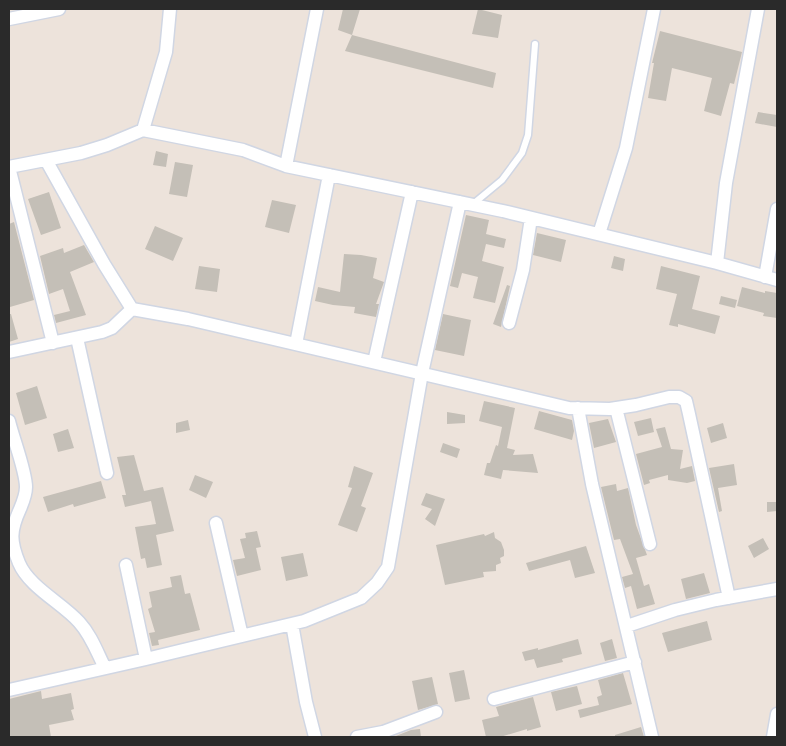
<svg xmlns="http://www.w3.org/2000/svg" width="786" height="746" viewBox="0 0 786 746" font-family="Helvetica,sans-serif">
  <rect width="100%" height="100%" fill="#ede3db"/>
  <path fill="#c4bfb7" d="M343,9H360L352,35L338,30Z
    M478,9L502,15L498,38L472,34Z
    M660,31L742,52L734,84L730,83L721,116L704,111L712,78L672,68L666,101L648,98L654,63H652Z
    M352,35L496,73L493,88L345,51Z
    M758,112L777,115V127L755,123Z
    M156,151L168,154L166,167L153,165Z
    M175,162L193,165L187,197L169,194Z
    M49,192L61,228L41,235L28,199Z
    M272,200L296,205L289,233L265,227Z
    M466,215L489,220L486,234L506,239L504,248L486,244L482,261L504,267L495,303L473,298L478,277L462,273L458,288L450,286Z
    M14,222L34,300L10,307L9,302V224Z
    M155,226L183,238L173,261L145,249Z
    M537,233L566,240L561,262L533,255Z
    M84,245L94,262L70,272L86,315L56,323L54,315L70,311L63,289L49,294L40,256L63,248L64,253Z
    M344,254L361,255L377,258L373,278L384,282L376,304H379L376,317L354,313L355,307L333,305L315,301L318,287L340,292Z
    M614,256L625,259L623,271L611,268Z
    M199,266L220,269L217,292L195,289Z
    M661,266L700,276L692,309L720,316L715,334L678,324V327L669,325L677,294L656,289Z
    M507,285L510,286L501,327L493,324Z
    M742,287L765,293V291L777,293V318L763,316L764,313L737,306Z
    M721,296L737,300L735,308L719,304Z
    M9,314H11L18,339L9,342Z
    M443,314L471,320L464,356L435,350Z
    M37,386L47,418L25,425L16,393Z
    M484,401L515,408L507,448L515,450L513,455L533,454L538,473L503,470L501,479L484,475L487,463H490L496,445L498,446L502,427L479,421Z
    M539,411L572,420L574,431L572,440L534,429Z
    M447,412L465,415V423L447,424Z
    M651,418L654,432L638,436L634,422Z
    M608,419L616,442L594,448L589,423Z
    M188,420L190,430L176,433V423Z
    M723,423L727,438L711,443L707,428Z
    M665,427L671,449L683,450L680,469L692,466L695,481L687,483L668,480V475L649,480L650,483L644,485L636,454L662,447L656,429Z
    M68,429L74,448L58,452L53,434Z
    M443,443L460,449L457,458L440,452Z
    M134,455L144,491L163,487L174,531L156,535L162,565L147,568L145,558L141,559L135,527L156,524L151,501L125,507L122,495H126L117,457Z
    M734,464L737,485L718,488L722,511L719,512L709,468Z
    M354,466L373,473L361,506L366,508L357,532L338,525L352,488L348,487Z
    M195,475L213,482L206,498L189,490Z
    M101,481L106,498L74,507L73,504L48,512L43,497Z
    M616,484L617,491L628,488L636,525L647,555L636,558L644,586L649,584L655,604L637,609L631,586L625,588L622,577L633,574L620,539L614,540L601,487Z
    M426,493L445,499L435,526L425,519L432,509L421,505Z
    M767,502H777V511L767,512Z
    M257,531L261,547L256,548L261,570L237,576L233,560L245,558L240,539L246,538L245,533Z
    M494,532L495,538L501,542L504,550V556L500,558L501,563L496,565V571L483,572L484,577L445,585L436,545L484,534L485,536Z
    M763,538L769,549L754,558L748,546Z
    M586,546L595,573L575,578L570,560L529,571L526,563Z
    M303,553L308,576L286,581L281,557Z
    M704,573L710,593L686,599L681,579Z
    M181,575L185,594L190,593L200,630L158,640L159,645L152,646L149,633L155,632L148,609L152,607L149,592L172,587L170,577Z
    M707,621L712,640L668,652L662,633Z
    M578,639L582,654L562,659L563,662L537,668L534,659L525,661L522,652L538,648V650Z
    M612,639L617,658L605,661L600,643Z
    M464,670L470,699L455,702L449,673Z
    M623,673L632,704L580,718L578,710L599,705L597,697L602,695L598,680Z
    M432,677L438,704L418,710L412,681Z
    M577,686L582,704L556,711L551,692Z
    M41,691L42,699L71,693L74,709L71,710L74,720L49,725L51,737H9V699Z
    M533,697L541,727L527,731V729L500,737H486L482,720L499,716L496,707Z
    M641,727L644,737H615V735Z
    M420,729L421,737H396V736L411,730Z"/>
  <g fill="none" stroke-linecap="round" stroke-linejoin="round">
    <g stroke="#d0d6e3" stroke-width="9">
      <path id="lane" d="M473,204L502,180L522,153L528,135L535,44"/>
    </g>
    <g stroke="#d0d6e3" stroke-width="15">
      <path id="street" d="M9,19L59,9
        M143,130L166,52L170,9
        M46,160L104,264L132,309L188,319L569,408L610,409L636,405L669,397H679L686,401L689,414L729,598
        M286,166L317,9
        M9,167L81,153L107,145L143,130L243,150L286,166L503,211L717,263L777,280
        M9,167L53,343
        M599,234L626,148L654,9
        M717,263L726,183L758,9
        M765,277L777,209
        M509,323L523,270L531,218
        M77,338L107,473
        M296,344L329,175
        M9,352L102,332L112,328L132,309
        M374,362L412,192
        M578,408L592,484L652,737
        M616,408L650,544
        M9,421C13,438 26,471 26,487C26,495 23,502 20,509C10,531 10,541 19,563C29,587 62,603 79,622C91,635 97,652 105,668
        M216,523L242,636
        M126,565L146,659
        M292,624L306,702L315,737
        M627,626L675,610L716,600L777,589
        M9,690L146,659L304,621L361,598L377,583L388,567L422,373L460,202
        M494,699L635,662
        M357,737L383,732L436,712
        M773,737L777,714"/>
    </g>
    <use href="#lane" stroke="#fff" stroke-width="6"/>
    <use href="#street" stroke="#fff" stroke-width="12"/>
  </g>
  <rect width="786" height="746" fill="none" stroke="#2a2a2a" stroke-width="20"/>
</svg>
